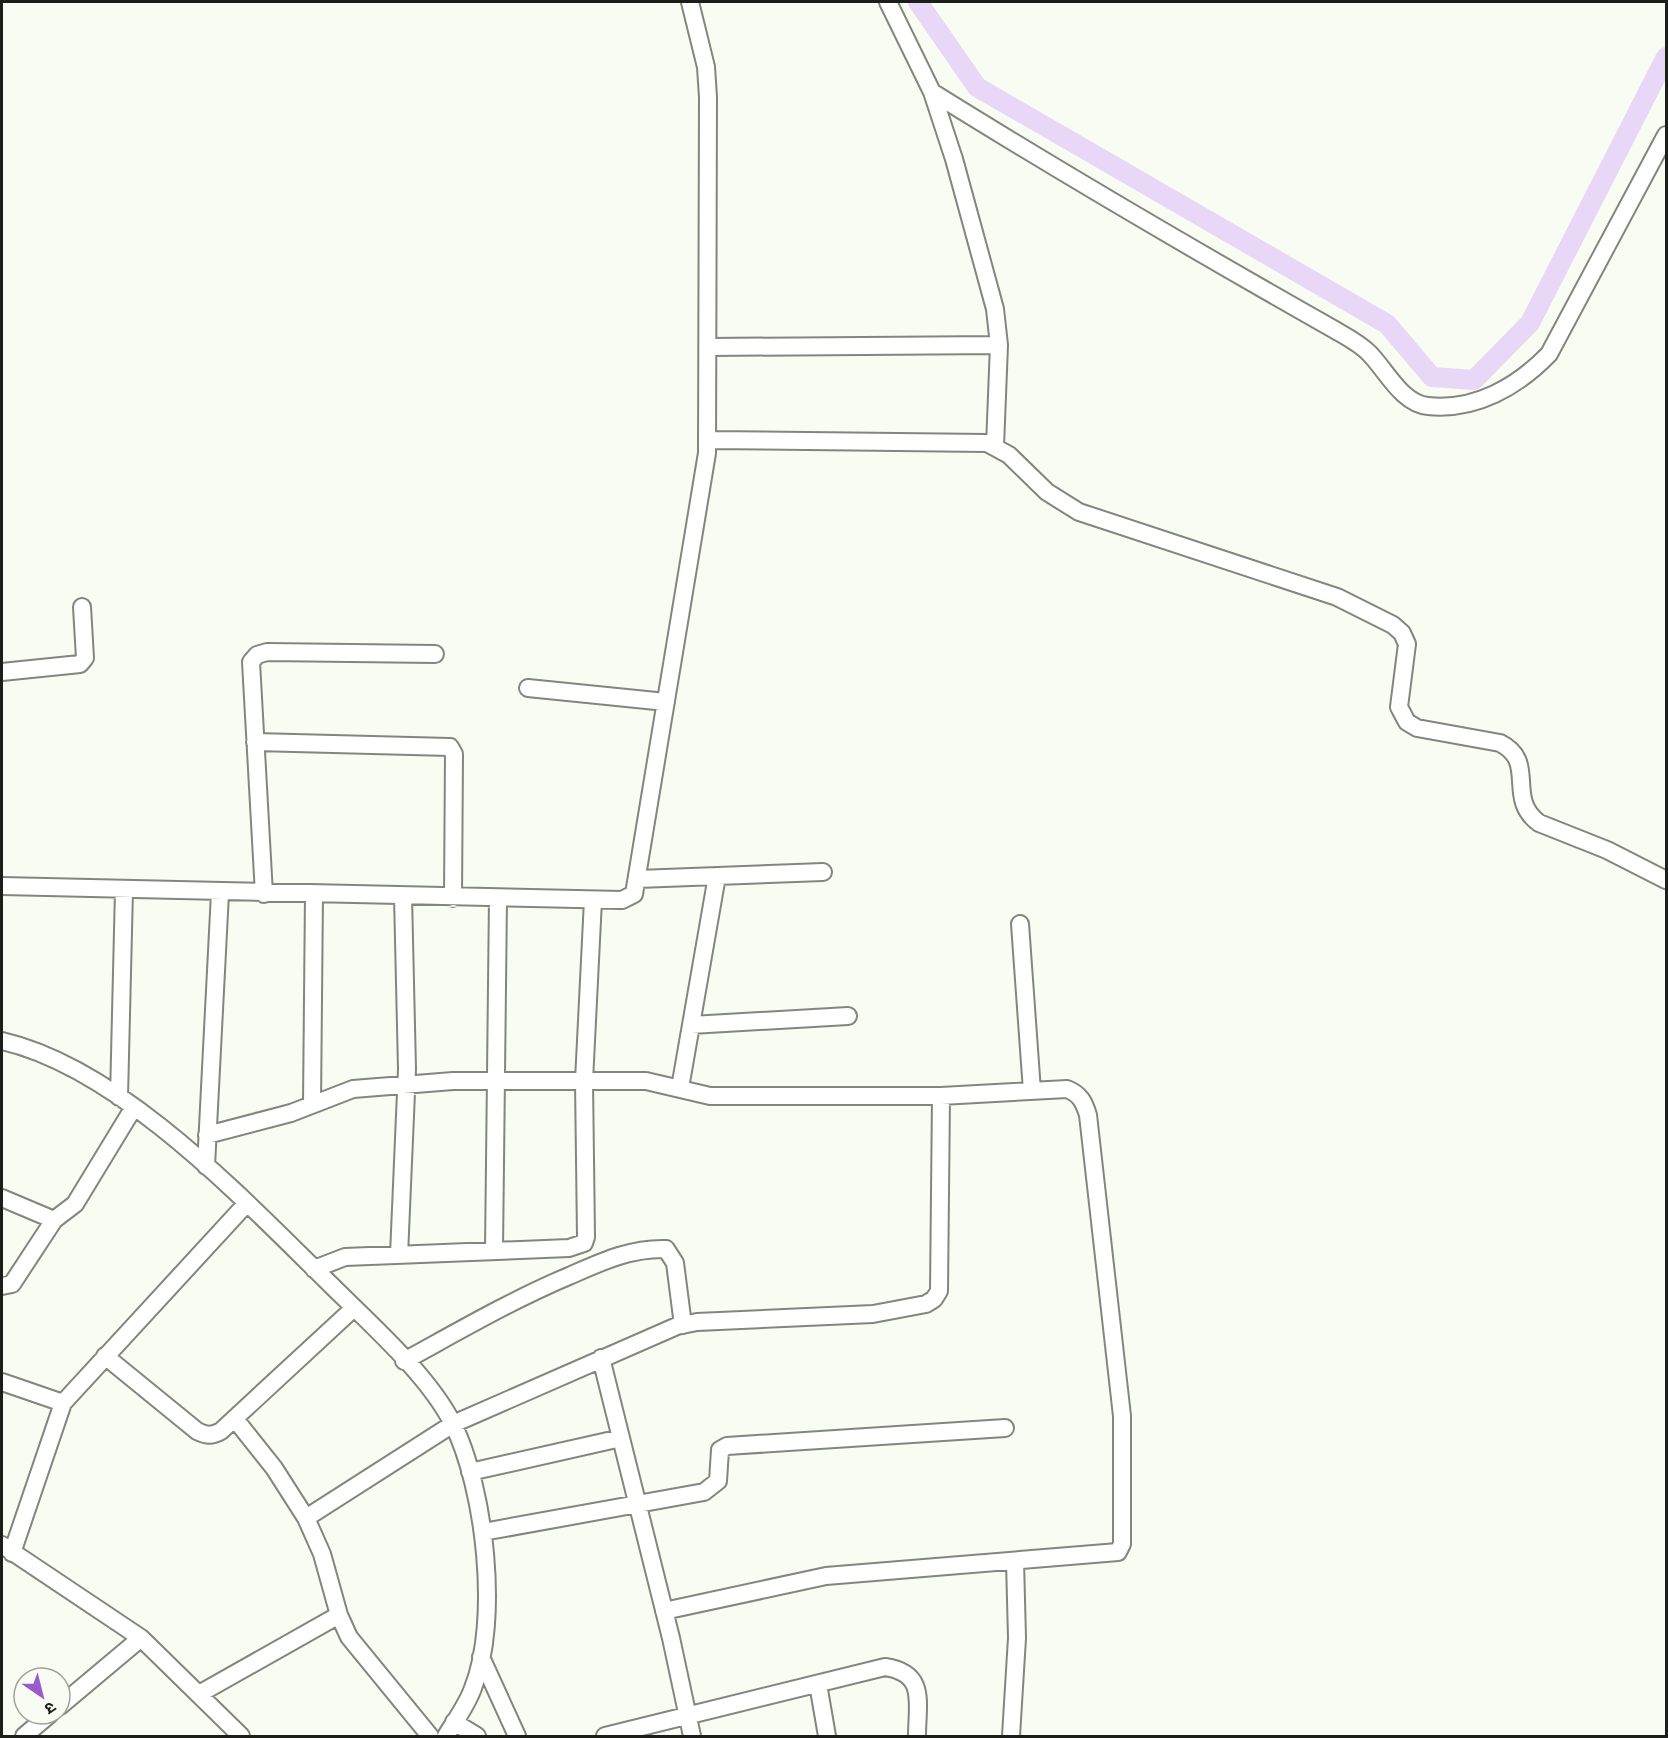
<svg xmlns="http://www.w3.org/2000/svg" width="1668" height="1738" viewBox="0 0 1668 1738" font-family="'Exo 2','Noto Sans Devanagari',sans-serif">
  <rect width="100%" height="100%" fill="#f8fcf2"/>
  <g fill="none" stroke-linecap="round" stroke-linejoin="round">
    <path stroke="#e8d7f7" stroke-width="20" d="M918,2L977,87L1387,324L1432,377L1474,380L1530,323L1666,57"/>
    <g stroke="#82867c" stroke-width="20">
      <path id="minor" d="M888,2L932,92L954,159L995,309L999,345L995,446
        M932,92C1065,175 1199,253 1335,330C1347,337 1359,343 1369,353C1386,370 1402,404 1428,406C1475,411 1517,387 1549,354L1666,135
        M709,347L999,345
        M708,440L987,443L1009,455L1047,492L1079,512L1337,597L1393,625L1402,633L1407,644L1399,707L1407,722L1417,728L1500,743C1538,762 1505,798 1539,823L1607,850L1666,880
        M2,672L80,664L85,658L82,607
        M528,688L666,702
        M255,742L450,747L454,754L453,898
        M638,879L823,872
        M2,886L622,900L634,894L707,453L708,97L706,67L690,2
        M264,894L251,662L257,655L267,652L435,654
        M1020,924L1032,1091
        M691,1025L848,1016
        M2,1041C120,1068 242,1198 327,1281C367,1321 428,1374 453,1424C485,1489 500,1620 473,1688C467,1705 455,1721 446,1736
        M680,1088L717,876
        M119,1097L124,890
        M312,1104L314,894
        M207,1135L291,1113L353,1089L453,1081H646L710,1096H941L1067,1089C1080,1094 1084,1102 1088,1115L1122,1416V1544L1118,1552L826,1576L664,1611
        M206,1166L220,893
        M2,1198L54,1220L75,1204L134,1107
        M494,1251L498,898
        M399,1255L407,1069L403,896
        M314,1269L345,1257L569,1248L584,1243L586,1237L584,1081L593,900
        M2,1286L12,1284L54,1220
        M105,1356L197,1431C207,1436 212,1436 221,1431L354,1308
        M601,1358L671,1638L692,1736
        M404,1361C459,1331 512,1300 569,1276C601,1262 630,1248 666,1249L675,1263L683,1325
        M2,1382L63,1403
        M235,1419L274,1468L306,1518L322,1554L339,1615L349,1637L430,1736
        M470,1472L621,1438
        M306,1518L453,1424L677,1326L697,1322L873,1314L926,1304L934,1299L939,1291L941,1096
        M483,1532L704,1492L718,1481L720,1450L727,1446L1005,1428
        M2,1545L141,1638L241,1736
        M12,1553L63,1403L247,1203
        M481,1657L517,1736
        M818,1684L827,1736
        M199,1694L339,1615
        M60,1706L141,1638
        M454,1722L477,1736
        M24,1736L50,1714
        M605,1736L885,1667C927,1673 917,1703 917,1736
        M1011,1736L1017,1638L1015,1561"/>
    </g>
    <use href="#minor" stroke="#fff" stroke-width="16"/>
  </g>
  <rect width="1668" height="1738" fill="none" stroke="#1c1e1a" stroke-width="6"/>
  <g transform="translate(42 1696) rotate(145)"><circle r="28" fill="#f8fcf2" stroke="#a0a39c" stroke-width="1.5"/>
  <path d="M0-4.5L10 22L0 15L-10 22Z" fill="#9c58cd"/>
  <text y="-9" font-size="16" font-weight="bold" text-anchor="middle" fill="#1c1e1a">उ</text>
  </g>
</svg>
